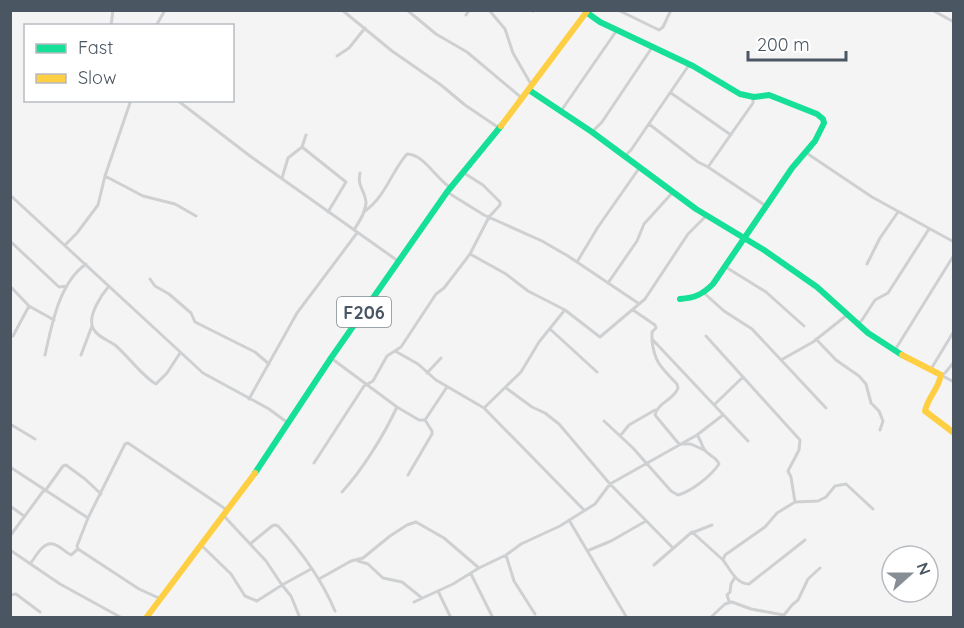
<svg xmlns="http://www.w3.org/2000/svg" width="964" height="628" viewBox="0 0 964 628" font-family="Quicksand,sans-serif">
  <rect width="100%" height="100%" fill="#f4f4f4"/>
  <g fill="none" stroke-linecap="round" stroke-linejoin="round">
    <path stroke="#ced0d2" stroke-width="3" d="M342,10L392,51L441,85L465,105L499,128
      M407,10L436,34L467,52L523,99
      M489,10L505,29L513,53L532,86
      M533,10V11
      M618,10L659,30L663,27L671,10
      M932,10L954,22
      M466,15L469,10
      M111,26L113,10
      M156,26L165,10
      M337,56L349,48L365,28
      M671,93L731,135
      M177,100L250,156L398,261
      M561,111L617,30
      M649,124L698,162L708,167L753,103V97
      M592,132L602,122L653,46
      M302,147L346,182L328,212
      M805,152L872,197L954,242
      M625,156L631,150L689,65
      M708,167L766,206
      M105,176L131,100
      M282,178L288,158L302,147L306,135
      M447,192L484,215L542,241L568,256L638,303
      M10,195L203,373L269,409L288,423
      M365,211C386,196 391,172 407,154C424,154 436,179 451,188
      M354,230C359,222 366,212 366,202C365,190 357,187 360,173
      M10,241L59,287L67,286
      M66,244L77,233L98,205L105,176L143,196L175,204L196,216
      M470,254L506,274L528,291L565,310L600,337L645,299L688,234L707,215
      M577,262L598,227L640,167
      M867,264L880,238L898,212
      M724,266L766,292L804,326
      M150,279L155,286L169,294L191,313L195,322L255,352L269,364
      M608,283L637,241L644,224L673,192
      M10,286L29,306L54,320
      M109,286C102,294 87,316 93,328C96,336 108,340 115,345C128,356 143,377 156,384L167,373L180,353
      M704,293L724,311L752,329L826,408
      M633,310L655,325L656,328L652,332V339L748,441
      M857,325L862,320L875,300L888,293L929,229
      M550,329L597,372
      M13,336L29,306
      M706,336L800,440L799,450L788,471L791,477L795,502L777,513L765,527L725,555L723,560C730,569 736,584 749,584L805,540
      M816,339L836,360L859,376L866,384L871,403L879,411L883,421L880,430
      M652,341C655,364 662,368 677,384L678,388C674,400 657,403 655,415L679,444H691L704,450
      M895,350L954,255
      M395,351L418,364L436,380L484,408L584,510
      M45,355C52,324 59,283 86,264
      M81,355L92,326
      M331,358L397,407L419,420H425
      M781,360L813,342L847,315
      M954,362L945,373L941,375L954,382
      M931,369L954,331
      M427,373L441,358
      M506,388L532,407L545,413L559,424L610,484L672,547
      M249,399L297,313L357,233
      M715,404L743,377
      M484,408L521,372L539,342L564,311
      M425,420L447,387
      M604,421L633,448L671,491L678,495C692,491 711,476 719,464C716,456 708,456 704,449C701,444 701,440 697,435
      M10,424L35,439
      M620,436L629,425L655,410
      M314,463L364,386L373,381L387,356L401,347L436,294L444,288L470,254L489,217L500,205V202L483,185L464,173
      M10,467L88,518
      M408,475L432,434V431L425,420
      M45,491L63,466L66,465L85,479L101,494
      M342,492C363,469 384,435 397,407
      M795,502L818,501L826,497L835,486L846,484L873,509
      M10,506L24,516
      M223,515L266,561L282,585L311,569
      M569,520L627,618
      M694,532L712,525
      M10,536L44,490
      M250,544L272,526L275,525L278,526C301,551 322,580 335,611
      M201,545L231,574L245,596L257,601L282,585L291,596L300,618
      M78,549L77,546L88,518L125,444L128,443L227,510
      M78,549L139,589L161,599
      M10,550L60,584L122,618
      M587,551L611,541L646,521
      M506,555L514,581L535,614
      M358,561L368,564L383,578L402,582L422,598
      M30,564C35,558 43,541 53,544C59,545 65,552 71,555L78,549
      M654,565L692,532L722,559
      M471,574L493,618
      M319,579L351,561L363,558L390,536L407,525L416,522L444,538L479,568
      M438,591L451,618
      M10,595L16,594L40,612
      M729,601L727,595L730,592L731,584L735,577
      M414,602L453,584L479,568L506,555L521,544L560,526L595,504L610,484L697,435L723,415
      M710,618L725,604L732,602L751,609L784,615L792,605L798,600L808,579L820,568"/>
    <path stroke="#16e098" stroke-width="6" d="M586,12L600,22L693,66L740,94L754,97L769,95L817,114L823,119L824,123L815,141L792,168L713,284C703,294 695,298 680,299
      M529,90L592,132L696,209L764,250L817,287L868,333L902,355
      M255,473L331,358L447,192L501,126"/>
    <path stroke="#ffcf43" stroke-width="6" d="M501,126L588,10
      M902,355L941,375C938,390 928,397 925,411L954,433
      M146,618L255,473"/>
  </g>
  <g text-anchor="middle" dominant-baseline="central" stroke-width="4.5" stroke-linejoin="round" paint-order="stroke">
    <rect fill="#fff" stroke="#808990" stroke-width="1.5" x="337" y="297" width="54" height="30" rx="4.5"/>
    <g font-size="18" font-weight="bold" fill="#4a5661">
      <text x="364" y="312">F206</text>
    </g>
  </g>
  <rect width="964" height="628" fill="none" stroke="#4a5661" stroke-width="24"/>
  <rect x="24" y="24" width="210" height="78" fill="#ffffff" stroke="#b7bbc0" stroke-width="1.5"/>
  <rect x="36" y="44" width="30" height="9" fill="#16e098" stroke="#b7bbc0" stroke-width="1.5"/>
  <text x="78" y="54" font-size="18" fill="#4a5661">Fast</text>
  <rect x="36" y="74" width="30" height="9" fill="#ffcf43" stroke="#b7bbc0" stroke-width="1.5"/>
  <text x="78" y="84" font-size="18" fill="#4a5661">Slow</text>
  <g transform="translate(910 574) rotate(69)"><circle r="28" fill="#ffffff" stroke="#b7bbc0" stroke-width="1.5"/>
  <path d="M0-4.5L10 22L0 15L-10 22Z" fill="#868d94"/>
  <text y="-9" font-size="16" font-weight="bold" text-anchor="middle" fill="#4a5661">N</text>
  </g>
  <path d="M748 51v9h98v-9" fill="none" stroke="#4a5661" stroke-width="3"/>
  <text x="757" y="51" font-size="18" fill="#4a5661" stroke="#ffffff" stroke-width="4.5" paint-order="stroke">200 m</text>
</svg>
